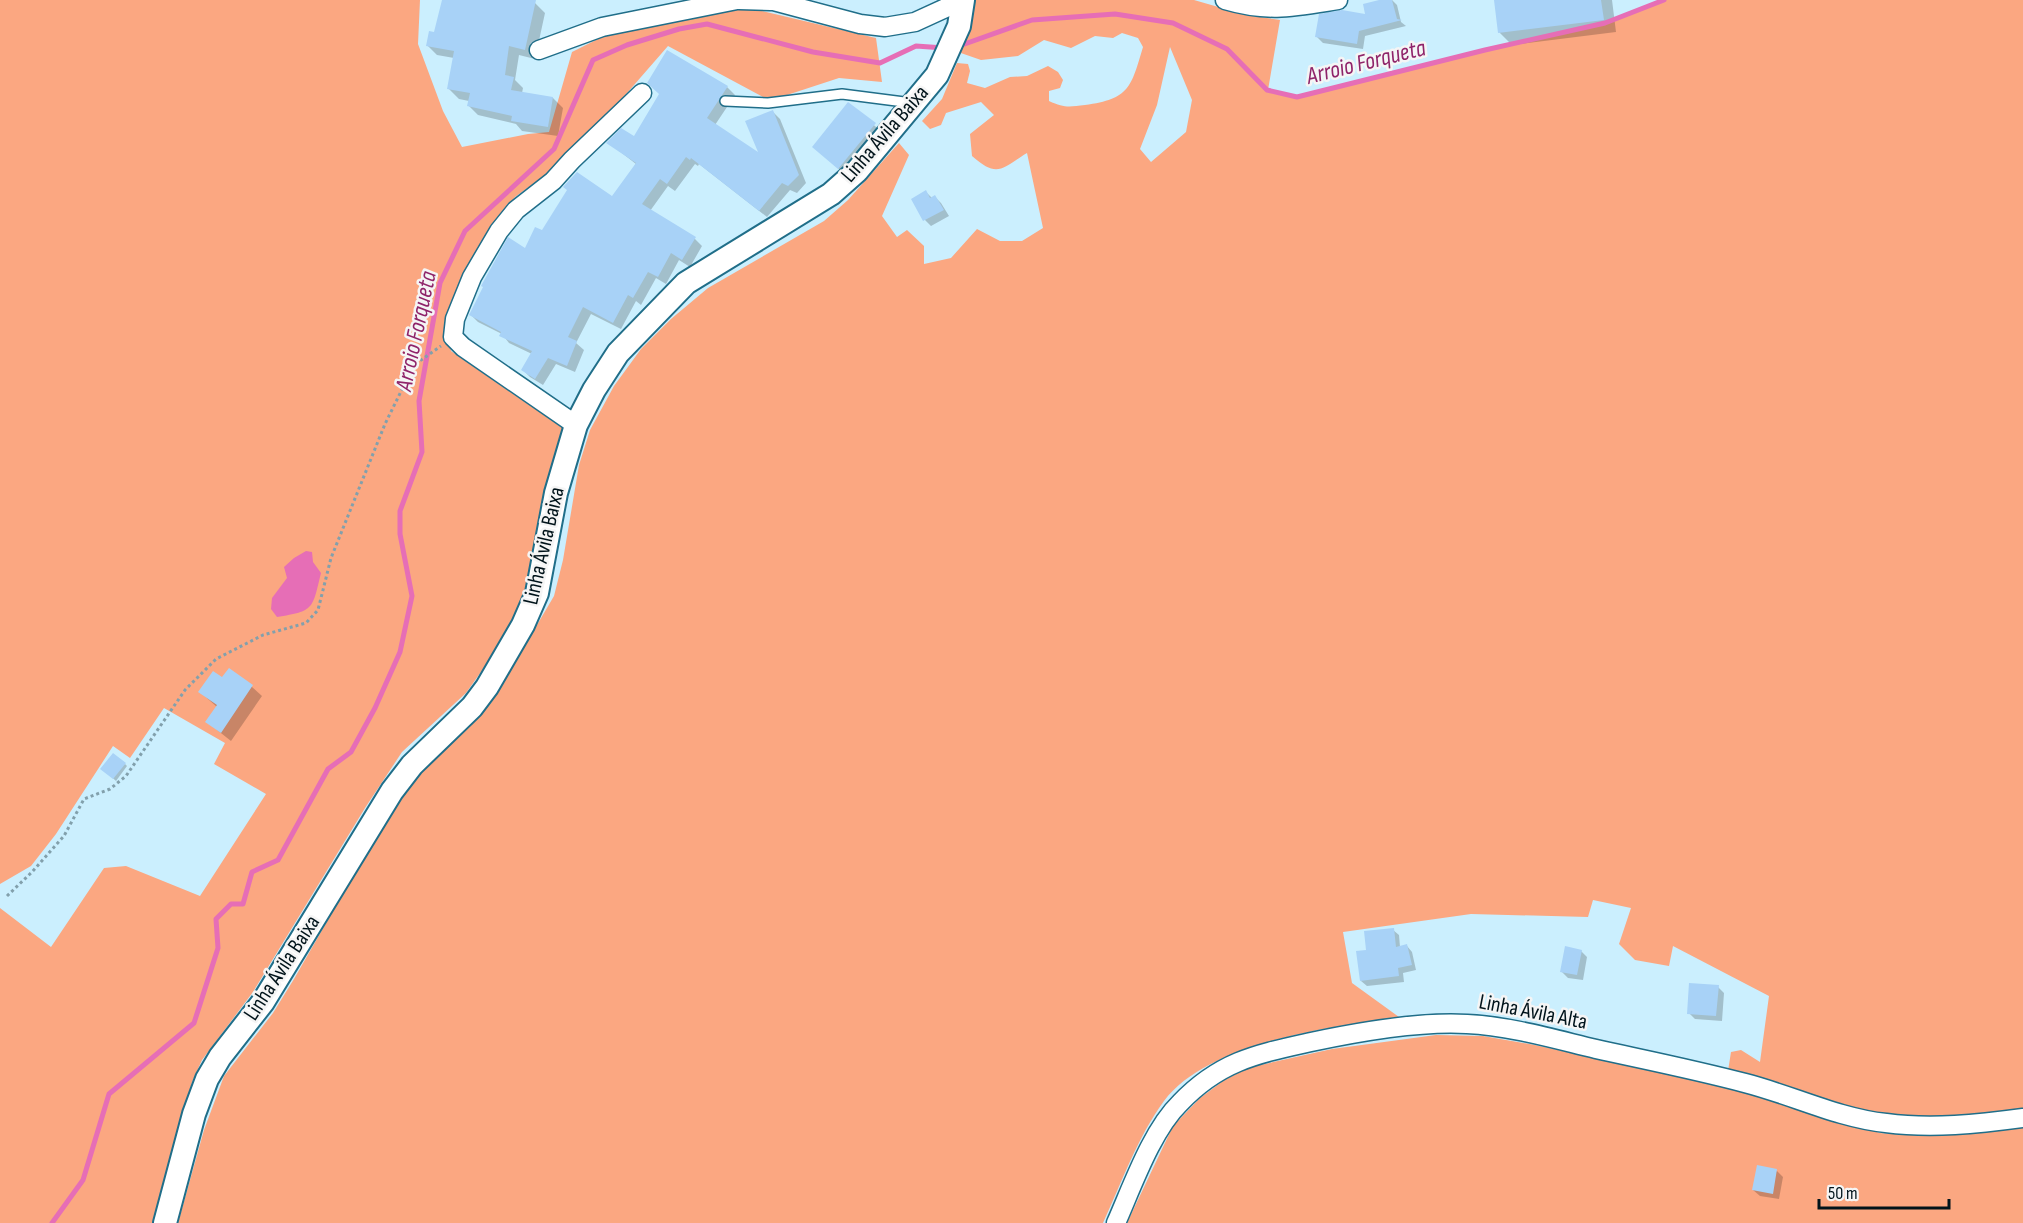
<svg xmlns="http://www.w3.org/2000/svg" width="2023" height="1223" viewBox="0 0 2023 1223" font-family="'Sofia Sans Condensed',sans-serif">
  <rect width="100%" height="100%" fill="#cbeffe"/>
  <path fill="#fba781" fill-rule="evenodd" d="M0,0H420L418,44L443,111L462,147L528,134L549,132L572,52L606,35L737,5L876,38L882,82L839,78L784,96L765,98L668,46L607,116L555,168L515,197L493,227L448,333L451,351L567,431L528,581L510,631L466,693L402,752L365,808L253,992L202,1060L192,1082L153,1223H0V908L51,947L104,868L126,866L200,896L266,794L214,764L225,743L164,708L130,758L113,746L56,834L31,866L0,884Z
    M975,0H1194L1246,15L1280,20L1268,90L1297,97L1485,50L1605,23L1657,3L1658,0H2023V1111L1916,1120L1860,1112L1728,1071L1731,1052L1741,1050L1760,1062L1769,996L1673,946L1669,966L1635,960L1619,944L1631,908L1593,900L1588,917L1471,914L1343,932L1352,983L1399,1017C1331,1027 1209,1042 1164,1101C1138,1136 1121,1184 1103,1223H178L204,1130L224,1076L273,1013L294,979L395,803L423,769L491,703L554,596L563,560L579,465L590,430L614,386L641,349L671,319L708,288L824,221L848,200L899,143L909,155L882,216L897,237L907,230L924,246V264L951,258L977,229L1000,241H1022L1043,228L1027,153C1002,168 998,179 972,156L970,134L994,115L981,102L946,113L941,125L930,129L922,121L942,99L957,63L968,64L970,71L967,83L985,88L1010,77L1027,76L1048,66L1058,72L1063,80L1060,88L1049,91V101C1064,108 1069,107 1085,105C1130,99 1131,87 1143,47L1138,38L1122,33L1113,38L1095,36L1071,48L1044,40L1018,56L981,60L958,52L973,17ZM1170,47L1192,100L1186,132L1151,162L1140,149L1157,105Z
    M1436,1035L1483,1036L1535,1045L1738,1090L1880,1133L1907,1135L2023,1127V1223H1127L1173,1126L1200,1098L1223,1081L1247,1068L1332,1049Z"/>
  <path fill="#e66eb6" d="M306,551L312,552L313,562L321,573C312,609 315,611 277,617L271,609L272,598L287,578L284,567L294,558Z"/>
  <path fill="#0003" d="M443,0H523L535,3L545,13L535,59L519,55L515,80L523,88L522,93L553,98L563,108L558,136L522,131L516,124L478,115L468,105L469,101L459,99L449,89L454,58L437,55L427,45L435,34Z
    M1386,0H1392L1397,5L1401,22L1406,26L1365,36L1363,49L1323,43L1317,37L1367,16Z
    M1495,0H1612L1616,32L1512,45L1499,32Z
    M727,87L735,95L715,125L761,156L773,112L780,119L806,183L797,193L790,190L767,217L699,164L698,166L695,164L675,191L668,186L650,211L695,239L702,246L690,267L679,260L666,284L656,278L641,305L636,301L621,329L591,314L576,343L584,350L575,372L556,364L543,385L530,377L523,370L532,354L509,343L502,334L478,322L471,315L542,232L613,198L636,164L609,143L634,139Z
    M850,104L884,134L849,178L814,147Z
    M926,192L932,198L935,197L941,203L949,216L931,226L925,220L913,199Z
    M229,670L252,687L262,696L231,741L207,722L217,707L200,692L223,679Z
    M125,764L127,766L116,781L105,771Z
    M1393,930L1399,935L1400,947L1407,946L1412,952L1416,970L1403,973L1404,982L1367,986L1361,981L1368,951Z
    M1581,951L1587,957L1583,980L1568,978L1562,972Z
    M1718,987L1724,993L1722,1021L1695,1019L1689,1013Z
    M1777,1171L1783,1177L1779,1199L1760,1196L1753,1190Z"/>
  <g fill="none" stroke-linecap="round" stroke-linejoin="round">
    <path stroke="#e66eb6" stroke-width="5" d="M959,46L1032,20L1115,14L1173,23L1227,49L1267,90L1297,97L1485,50L1605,23L1664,0
      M52,1223L83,1180L109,1094L194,1023L218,948L216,919L231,904H243L252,872L278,860L328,769L351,752L375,708L400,652L412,596L400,534V511L422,452L419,401L440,283L465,231L554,149L593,60L627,45L679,29L707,24L813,52L880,63L916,46L944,48"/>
  </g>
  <path fill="#a8d2f7" d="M442,0H536L525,50L509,46L505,75L514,77L511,90L553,97L548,127L511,121L512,116L467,106L470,93L447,89L454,51L426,46L429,31L434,32Z
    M1379,0H1392L1397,19L1402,20L1359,31L1357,44L1315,37L1319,14L1342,10L1365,14L1363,4Z
    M1494,0H1601L1604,20L1498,33Z
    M667,50L728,86L707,118L758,152L745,121L773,110L799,175L788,186L782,183L759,211L691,158L690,160L686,157L667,184L660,179L642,204L696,237L682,260L671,253L658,277L648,272L633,298L628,295L613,323L583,307L568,337L577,341L567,366L548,358L535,379L521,370L532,351L499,336L501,332L469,315L483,287L481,286L508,237L525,248L535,227L542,230L567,190L563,187L577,172L612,196L636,163L606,143L621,128L634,136L659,94L647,83Z
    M848,102L876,123L838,169L812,147Z
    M926,190L930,198L935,195L944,210L923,221L911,199Z
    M229,668L253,685L221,733L205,722L217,705L198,692L213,671L222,677Z
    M113,753L126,763L113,779L100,769Z
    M1394,928L1396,947L1407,944L1412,965L1398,968L1399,976L1360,981L1356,951L1366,950L1364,931Z
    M1565,946L1582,950L1577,975L1560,972Z
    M1689,983L1719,985L1716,1016L1687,1014Z
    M1757,1165L1777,1169L1773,1194L1752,1190Z"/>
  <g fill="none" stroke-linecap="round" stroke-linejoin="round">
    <g stroke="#206e89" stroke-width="12">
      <path id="service" d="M725,101L768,103L842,94L912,103"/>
    </g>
    <g stroke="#206e89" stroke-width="21">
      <path id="minor" d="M739,0L771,1
        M770,0L860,24L885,27L915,22L963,0
        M1225,0C1269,13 1294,7 1338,0
        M539,50L602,27L737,0
        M576,425L463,347L453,337L455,319L472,277L499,231L516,210L553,181L572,160L642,93
        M1116,1223C1132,1187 1152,1130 1180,1103C1220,1061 1257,1054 1311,1042C1358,1032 1419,1021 1467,1024C1510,1026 1554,1039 1596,1049C1646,1060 1696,1070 1745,1083C1792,1095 1838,1118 1886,1123C1931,1129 1979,1124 2023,1118"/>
    </g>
    <g stroke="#206e89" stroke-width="26">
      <path id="tertiary" d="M165,1223L194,1114L207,1079L220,1057L263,1002L392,791L412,765L472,707L487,687L523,625L537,593L556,493L576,425L594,390L618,353L686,283L831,194L857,171L937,75L959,26L963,0"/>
    </g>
    <path stroke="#82a0ac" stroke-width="3" stroke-dasharray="3 3" stroke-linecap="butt" d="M7,896L32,872L64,836L84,799L110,789L126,776L185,690L216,659L263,635L306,623L318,610L331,558L385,424L414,365L441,346"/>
    <use href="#service" stroke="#fff" stroke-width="9"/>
    <use href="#minor" stroke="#fff" stroke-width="18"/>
    <use href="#tertiary" stroke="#fff" stroke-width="22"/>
  </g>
  <g text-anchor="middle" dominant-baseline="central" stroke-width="5" stroke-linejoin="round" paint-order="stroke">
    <g font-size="22" fill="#01131a" stroke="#f5f5f5">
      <text transform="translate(885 134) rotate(-49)">Linha Ávila Baixa</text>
      <text transform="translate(544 546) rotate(-77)">Linha Ávila Baixa</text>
      <text transform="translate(282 968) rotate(-57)">Linha Ávila Baixa</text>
      <text transform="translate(1533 1012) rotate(11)">Linha Ávila Alta</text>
    </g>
    <g font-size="24" font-style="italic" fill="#8f246a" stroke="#f5f5f5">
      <text transform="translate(1366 62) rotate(-14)">Arroio Forqueta</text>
      <text transform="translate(416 331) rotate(-78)">Arroio Forqueta</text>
    </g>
  </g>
  <path d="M1819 1199v9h130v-9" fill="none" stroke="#01131a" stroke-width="3"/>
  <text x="1828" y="1199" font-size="18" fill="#01131a" stroke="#f5f5f5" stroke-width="4.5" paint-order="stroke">50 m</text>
</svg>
